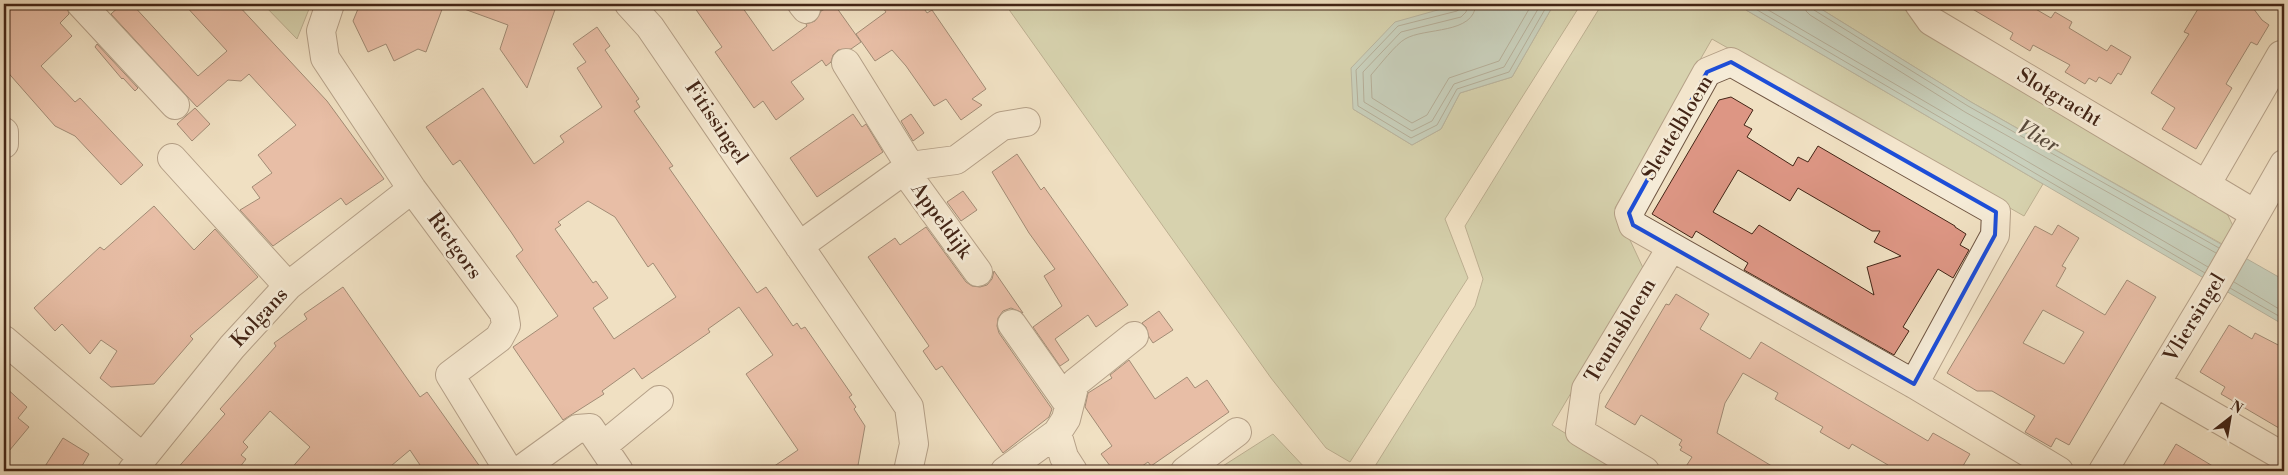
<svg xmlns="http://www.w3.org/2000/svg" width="2288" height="475" viewBox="0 0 2288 475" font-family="'Libre Bodoni',serif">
  <rect width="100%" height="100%" fill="#f0e0c2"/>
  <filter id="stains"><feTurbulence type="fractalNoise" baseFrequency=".004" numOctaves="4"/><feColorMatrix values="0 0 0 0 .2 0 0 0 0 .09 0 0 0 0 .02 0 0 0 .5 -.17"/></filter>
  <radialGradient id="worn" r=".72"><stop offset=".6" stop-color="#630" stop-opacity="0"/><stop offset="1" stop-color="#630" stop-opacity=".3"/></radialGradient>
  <path fill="#b8c294" stroke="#7e7455" d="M263,4H311L297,39Z
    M1005,4H1459L1353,109L1412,145L1441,129L1460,93L1512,77L1554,4H1581L1445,219L1468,278L1350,462L1326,448L1271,378Z
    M1602,4H1740L1746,10L2043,184L2024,216L1712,39L1615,208L1644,270L1552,425L1626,471H1372L1475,306L1483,279L1465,226Z
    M1813,4H1899L1918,22L2223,205L2233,226L2222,244L1971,102Z
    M1273,434L1308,471H1215Z"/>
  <path fill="#9abdb3" stroke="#778074" d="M1459,4H1554L1512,77L1460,93L1441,129L1412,145L1353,109L1351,68L1395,22Z
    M1740,4H1813L1971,102L2284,280V325L1746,10Z"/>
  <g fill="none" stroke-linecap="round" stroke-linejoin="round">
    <path stroke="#6e7164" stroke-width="1" d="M1462,4L1461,8L1457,11L1398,26L1356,70L1358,106L1411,138L1437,125L1457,89L1509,72L1548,4
      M1468,4L1466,12L1461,17L1401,32L1363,72L1364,102L1412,131L1432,121L1454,84L1504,67L1541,4
      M1476,4C1474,35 1425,27 1405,39C1396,44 1379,66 1371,75L1372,98L1412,123L1427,115L1449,78L1499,61L1532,4
      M1747,4L2205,273
      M1758,4L2208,267
      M1805,4L1806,11L1810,15L1965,112L2216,253
      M1811,4L1814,10L1968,106L2219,248
      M2234,282L2284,312
      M2230,288L2284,319"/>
  </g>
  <path fill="#dd9684" stroke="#432516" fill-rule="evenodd" d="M4,4H66L69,14L60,23L72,36L41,66L75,102L80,98L143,165L121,185L75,136L55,126L4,68Z
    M122,4H132L198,76L227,51L184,4H237L327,101L384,179L346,205L341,198L273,246L240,210L260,198L252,187L272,173L258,155L296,125L249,74L241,81L228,80L197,107L111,14Z
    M360,4H444L426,52L418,49L394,61L386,44L368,52L353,21Z
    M456,4H557L527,88L500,49L508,25L456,6Z
    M692,4H740L773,51L807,26L806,24L815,21L821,11L834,4L861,42L851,49L838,50L833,55L831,62L826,66L822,60L791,82L804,99L776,120L763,101L754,108L715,52L722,47Z
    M880,4H921L927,13L932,10L986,89L972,99L982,105L961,120L946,99L934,106L906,66L892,50L875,61L856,34L886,12Z
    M1964,4H2027L2051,18L2055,12L2072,22L2069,28L2107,51L2111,45L2131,57L2121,75L2118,73L2111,84L2099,77L2096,82L2089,78L2085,84L2065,72L2070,65L2033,45L2030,51L2010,39L2013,33Z
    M2201,4H2250L2262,20L2269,25L2257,45L2251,42L2230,77L2226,84L2232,88L2196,149L2162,129L2175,108L2151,93L2189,34L2184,32Z
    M597,27L610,46L605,50L639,99L636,101L640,107L634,111L673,166L669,168L757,293L766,287L793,326L797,323L801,329L805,327L852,395L849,397L856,407L854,409L865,426L857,471H767L798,450L746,374L773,355L739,307L708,329L710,332L642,379L634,368L602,391L604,394L563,420L513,347L558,316L516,256L523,250L511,232L460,160L453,165L426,127L483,88L534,164L564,142L560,136L602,107L577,68L586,62L573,44ZM588,201L615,217L648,267L653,263L676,297L614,339L593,308L608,298L596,281L593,283L555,229L561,225L558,222Z
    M97,44L138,88L135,91L123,78L122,79L95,47Z
    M1731,97L1753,110L1744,125L1752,129L1747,137L1793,166L1798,157L1808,162L1818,146L1955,226V227L1966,234L1960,245L1969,250L1953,278L1938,269L1903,327L1909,331L1894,355L1744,270L1748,263L1696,231L1692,238L1652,214L1719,100ZM1738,170L1790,201L1798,188L1872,231H1880L1874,242L1901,256L1867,267L1874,295L1759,225L1752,234L1713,212Z
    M195,108L210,124L192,141L177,124Z
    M853,114L862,127L866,124L883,152L817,197L790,158Z
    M911,114L924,133L913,141L901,121Z
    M1017,154L1041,190L1044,187L1128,305L1096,327L1088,315L1055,339L1069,360L1060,366L1033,327L1062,306L1044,276L1055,269L1029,233L992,172Z
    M963,191L977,210L961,221L947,202Z
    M154,206L194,250L215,229L258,277L190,336L193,339L154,384L111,387L100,378L117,351L101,340L90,354L62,324L55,331L34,308L100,247L104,250Z
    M2058,225L2079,238L2062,266L2066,268L2056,286L2105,315L2127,280L2156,297L2069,445L2056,438L2051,447L2025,432L2035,416L1992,391H1977L1947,373L2035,226L2052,235ZM2043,310L2084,332L2064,364L2023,343Z
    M926,227L966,282L972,286L980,287L987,285L992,279L994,271L1023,313L1011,308L1003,311L998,318L997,326L999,333L1052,409L1049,417L1003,453L942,366L936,370L923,351L929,346L868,257L895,238L900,245Z
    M343,287L420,397L427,392L483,471H424L410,450L385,471H289L310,447L270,411L243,442L248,447L241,455L246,459L237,471H175L225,414L220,409L276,346L274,343L307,319L304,314Z
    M1676,294L1709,314L1700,329L1750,359L1761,342L1928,441L1933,433L1970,454L1960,471H1883L1888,465L1852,444L1849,449L1820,432L1823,427L1775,399L1778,393L1743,373L1725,403L1717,433L1780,471H1683L1692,457L1680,450L1682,447L1679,445L1682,440L1641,415L1635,425L1605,407L1666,304L1669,305Z
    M1159,311L1173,330L1153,343L1149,337L1146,327L1142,323Z
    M2229,325L2252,339L2255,333L2284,348V431L2221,394L2225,387L2200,372Z
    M1129,360L1155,399L1187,377L1195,388L1207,380L1229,412L1151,466L1148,462L1135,471H1114L1101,454L1112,446L1085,407L1088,393L1112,378L1110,375Z
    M4,386L27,407L18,418L29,427L4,457Z
    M63,438L89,454L79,471H42Z
    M2176,444L2221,471H2160Z"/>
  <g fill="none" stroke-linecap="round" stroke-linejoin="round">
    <g stroke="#6e5441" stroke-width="30">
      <path id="minor" d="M81,4L175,105
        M330,4L321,31L325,58L412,189L504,313L506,325L499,338L450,375L509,471
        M629,4L650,27L909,407L914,444L908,471
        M802,4L806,9
        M1919,4L1931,21L2255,214
        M846,63L910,166
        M4,132V144
        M172,158L288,286
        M904,170L978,272
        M2206,185L2281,55
        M799,246L910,166L956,160L1002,126L1026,122
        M1012,324L1069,405
        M4,340L142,457
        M2156,383L2284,457
        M1914,384L1995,235L1996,212L1731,62L1707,72L1629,213L1633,225L1914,384L2059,471
        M1057,433L1064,457L1073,471
        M604,445L659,400
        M132,471L232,347L288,286L412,189
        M519,471L577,429L590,428L619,471
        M1005,471L1057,433L1066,419L1075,383L1134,336
        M1185,471L1237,432
        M1645,471L1580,432L1586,389L1671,248
        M2103,471L2212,290L2284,164"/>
    </g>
    <use href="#minor" stroke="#f5ebd7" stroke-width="28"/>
  </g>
  <path d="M0 0H2288V475H0ZM1731,62L1996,212L1995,235L1914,384L1633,225L1629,213L1707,72Z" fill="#f0e0c2" fill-opacity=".55" fill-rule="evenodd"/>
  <path fill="none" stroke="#1d4ed8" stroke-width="4" stroke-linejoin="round" d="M1731,62L1996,212L1995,235L1914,384L1633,225L1629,213L1707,72Z"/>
  <g text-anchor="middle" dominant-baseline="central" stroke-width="5" stroke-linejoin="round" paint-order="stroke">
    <g font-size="20" fill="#432516" stroke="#f5ebd7">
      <text transform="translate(2059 98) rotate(31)">Slotgracht</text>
      <text transform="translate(716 123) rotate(56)">Fitissingel</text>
      <text transform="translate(1678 128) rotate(-59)">Sleutelbloem</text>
      <text transform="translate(941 221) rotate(54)">Appeldijk</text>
      <text transform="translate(454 246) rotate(54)">Rietgors</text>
      <text transform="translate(260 318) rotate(-47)">Kolgans</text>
      <text transform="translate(2195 318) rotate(-59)">Vliersingel</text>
      <text transform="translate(1621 331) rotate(-59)">Teunisbloem</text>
    </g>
    <g font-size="21" font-style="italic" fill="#594b3d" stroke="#f5ebd7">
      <text transform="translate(2038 137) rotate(30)">Vlier</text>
    </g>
  </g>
  <rect width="2288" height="475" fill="none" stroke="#f0e0c2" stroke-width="20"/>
  <rect x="5" y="5" width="2278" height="465" fill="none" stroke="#432516" stroke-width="2.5"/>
  <rect x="10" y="10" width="2268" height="455" fill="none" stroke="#432516"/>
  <g transform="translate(2230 418) rotate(31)" stroke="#f5ebd7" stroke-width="4" paint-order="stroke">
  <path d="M0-4L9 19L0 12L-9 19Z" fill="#432516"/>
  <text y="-8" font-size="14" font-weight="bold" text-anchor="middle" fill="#432516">N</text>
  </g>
  <rect width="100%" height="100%" filter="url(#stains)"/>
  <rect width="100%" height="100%" fill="url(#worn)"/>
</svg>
